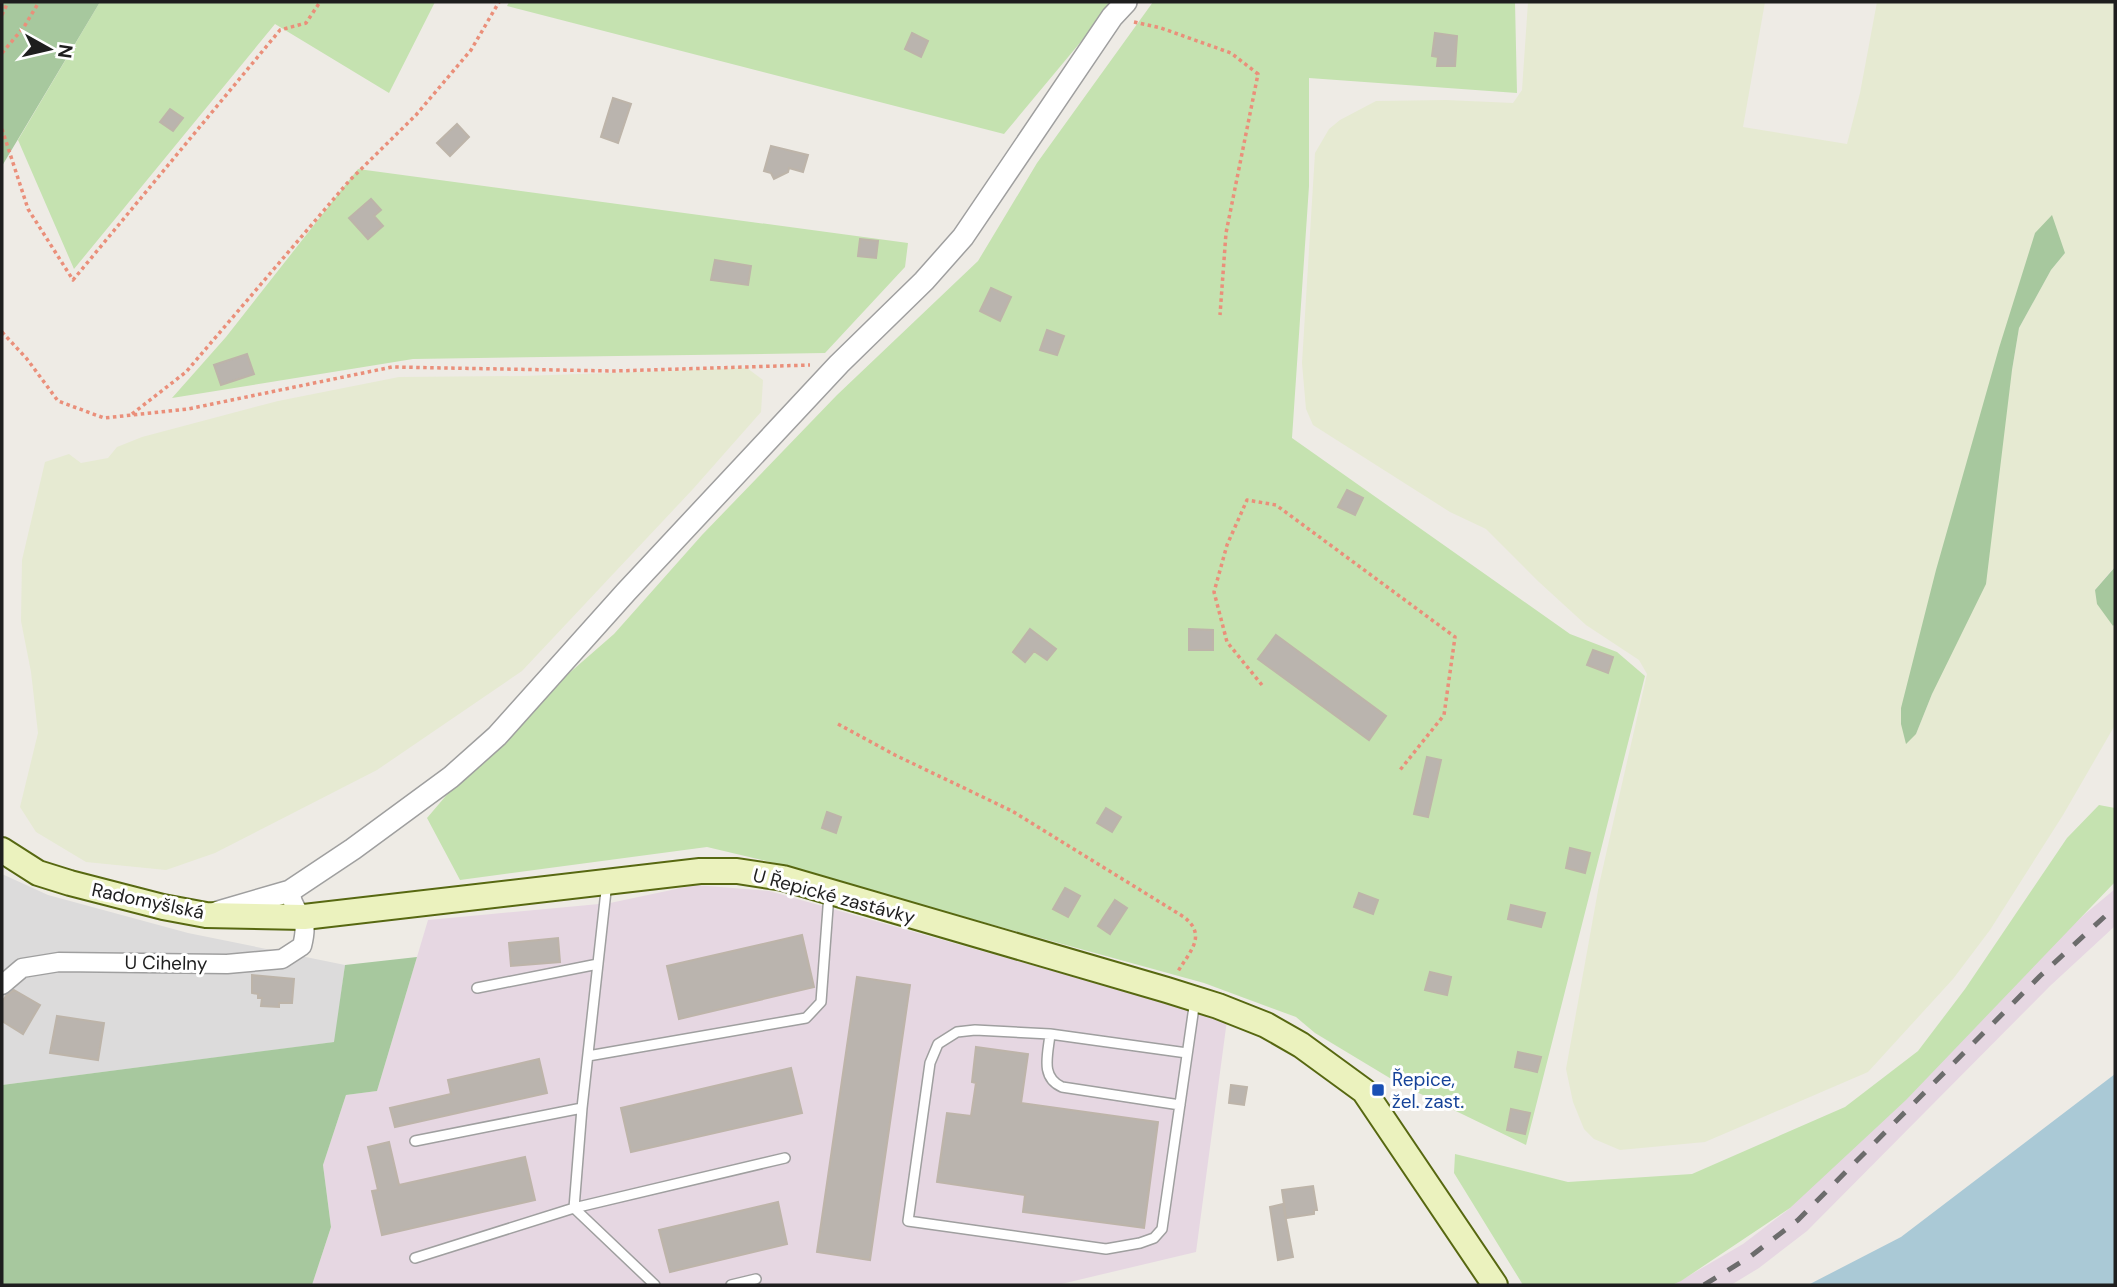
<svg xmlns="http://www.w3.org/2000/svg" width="2117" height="1287" viewBox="0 0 2117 1287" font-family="'DM Sans',sans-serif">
  <rect width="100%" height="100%" fill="#eeebe5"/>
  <path fill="#dcdbdb" d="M2,874L48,895L188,933L345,965L335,1042L2,1085Z"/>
  <path fill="#e6d7e2" d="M695,885L769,891L1227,1020L1196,1252L1057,1285H312L331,1227L323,1165L346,1095L377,1091L428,920L610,903Z
    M2115,889V926L2050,986L1807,1231L1759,1268L1731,1285H1673L1743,1244L1789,1209L2030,965L2085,914Z"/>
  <path fill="#e6ead2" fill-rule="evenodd" d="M1528,2H1765L1743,127L1847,144L1860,93L1877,2H2115V566L2095,590L2113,626L2115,624V725L2063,815L1990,930L1953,979L1868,1072L1705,1142L1620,1150L1594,1139L1584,1129L1573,1102L1566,1069L1599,885L1647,674L1639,660L1586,625L1539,582L1486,529L1450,512L1313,425L1306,409L1302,363L1315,153L1329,129L1340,120L1376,101L1446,100L1513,103L1522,90ZM2035,233L2065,253L2051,270L2019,328L2012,370L1932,694L1916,734Z
    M747,368L763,380L761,412L693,489L522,671L377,770L215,853L166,870L86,862L36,832L20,807L38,733L31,672L21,621L22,560L45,462L69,454L81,463L108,458L117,447L142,437L278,401L399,377L524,376Z"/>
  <path fill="#c5e2b0" d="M100,2H435L389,93L275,24L74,269L18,140Z
    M509,2H1114L1004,134L507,6Z
    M1153,2H1515L1517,93L1309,78V186L1292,438L1570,634L1617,652L1645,676L1526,1145L1398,1083L1315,1033L1296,1017L1204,983L921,905L800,869L707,847L460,880L427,818L497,736L614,634L702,535L837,395L978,261L1037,163Z
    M358,169L908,243L905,267L825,353L413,359L172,398L226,337Z
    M2099,805L2115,808V882L1906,1100L1790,1208L1681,1281L1672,1285H1523L1454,1173L1455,1154L1568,1182L1692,1174L1845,1107L1918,1051L1965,989L2067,838Z"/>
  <path fill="#a7c89e" d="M2,2H100L2,166Z
    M2052,215L2065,253L2051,270L2019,328L2012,370L1986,584L1932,694L1916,734L1906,744L1901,724V708L1936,570L1999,348L2035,233Z
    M2115,567V624L2113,626L2097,604L2095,590Z
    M417,957L377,1091L346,1095L323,1165L331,1227L312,1285H2V1085L334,1042L345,965Z"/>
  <path fill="#aac9d6" d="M2115,1074V1285H1808L1901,1237Z"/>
  <path fill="#bab4ae" stroke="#bdb4a9" stroke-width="2" d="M912,33L928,41L921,57L905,49Z
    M1435,33L1457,36L1455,66H1437L1438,57L1432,56Z
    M613,98L631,104L618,143L601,137Z
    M170,109L183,118L173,131L160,122Z
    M457,124L469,137L450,156L437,143Z
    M771,146L808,155L803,172L789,168L788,172L774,179L771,173L764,171Z
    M371,199L381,210L374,216L383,226L368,239L349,218Z
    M860,239L878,241L876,258L858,256Z
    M715,260L751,266L748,285L711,280Z
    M991,288L1011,297L1000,321L980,311Z
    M1047,330L1064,336L1057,355L1040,350Z
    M247,354L254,374L221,385L214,365Z
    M1347,490L1363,498L1355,515L1338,507Z
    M1030,629L1056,649L1047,660L1034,651L1025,662L1013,652Z
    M1189,629L1213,630V650H1189Z
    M1276,635L1386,716L1369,740L1258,659Z
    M1593,650L1613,657L1608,673L1587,665Z
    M1427,757L1441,760L1428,817L1414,814Z
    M1106,808L1121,817L1112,832L1097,823Z
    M827,812L841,817L836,833L822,828Z
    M1570,848L1590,853L1585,873L1566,868Z
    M1065,888L1080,896L1068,917L1053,909Z
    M1359,893L1378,900L1373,914L1354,907Z
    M1115,900L1127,908L1110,934L1098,926Z
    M1511,905L1545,913L1541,927L1508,919Z
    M802,935L814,987L679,1019L667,966Z
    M558,938L560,962L511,966L509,943Z
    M1430,972L1451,977L1447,995L1425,990Z
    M252,975L294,979L292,1003H279V1007L261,1006L262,998H258V994L252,993Z
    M857,977L910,985L870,1260L817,1252Z
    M14,990L40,1005L23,1034L2,1021V1002L6,996Z
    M57,1016L104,1023L98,1060L50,1053Z
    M976,1047L1028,1054L1021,1103L1158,1122L1144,1228L1023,1212L1025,1195L937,1182L947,1113L971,1116L976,1083L972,1082Z
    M1518,1052L1541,1057L1537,1072L1515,1067Z
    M539,1059L547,1093L395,1127L390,1108L451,1094L448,1080Z
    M791,1068L802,1113L631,1152L621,1108Z
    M1231,1085L1247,1087L1244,1105L1229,1103Z
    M1511,1109L1530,1113L1525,1134L1507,1130Z
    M389,1142L399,1185L525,1157L535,1200L382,1235L372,1191L378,1190L368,1147Z
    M1313,1186L1317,1210H1314V1214L1286,1218L1282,1190Z
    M778,1202L787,1244L670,1272L659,1230Z
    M1283,1204L1293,1257L1278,1260L1270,1207Z"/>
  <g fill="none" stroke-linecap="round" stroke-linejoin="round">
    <g stroke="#9f9f9f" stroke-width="12">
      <path id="service" d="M607,882L582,1108L574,1208L655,1285
        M477,988L598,964
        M1050,1034C1048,1055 1040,1077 1062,1087L1180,1105
        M1187,1053L1050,1034L975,1030L957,1032L938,1044L930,1063L908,1221L1106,1249L1140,1243L1154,1238L1162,1229L1195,1000
        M588,1056L806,1018L821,1002L829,894
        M415,1141L582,1108
        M415,1258L574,1208L785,1158
        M731,1285L756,1279"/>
    </g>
    <g stroke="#9f9f9f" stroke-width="21">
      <path id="minor" d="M2,985L22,968L59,962L227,964L282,959L302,946C311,911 294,919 290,891"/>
    </g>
    <g stroke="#9f9f9f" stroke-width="24">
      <path id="tertiary" d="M218,912L290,891L353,849L451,777L497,736L626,592L839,364L924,281L963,237L1112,17L1126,2"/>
    </g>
    <g stroke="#576811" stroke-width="28">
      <path id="secondary" d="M2,850L38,873L70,883L163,907L206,915L304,917L700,871H737L783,878L1167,990L1218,1006L1266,1025L1301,1045L1364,1091L1495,1285"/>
    </g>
    <path stroke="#ea8f7a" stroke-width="3.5" stroke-dasharray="3.5 3.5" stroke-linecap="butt" d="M2,15L8,2
      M1134,22L1161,28L1231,53L1258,74L1226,233L1220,315
      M2,53L24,27L39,2
      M2,129L28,209L73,280L280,30L306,23L320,2
      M2,332L27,359L58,401L104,418L188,409L392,367L614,371L810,365
      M132,414L186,372L349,181L416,115L471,50L499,2
      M1262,685L1227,642L1214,592L1227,545L1247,500L1276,505L1455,637L1444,715L1400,770
      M838,724L895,755L1012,811L1184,917C1208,936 1189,952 1177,973"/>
    <use href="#service" stroke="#fff" stroke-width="9"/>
    <use href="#minor" stroke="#fff" stroke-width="18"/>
    <use href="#tertiary" stroke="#fff" stroke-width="21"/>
    <use href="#secondary" stroke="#ebf2be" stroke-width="24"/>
    <path stroke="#6c6c6c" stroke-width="5" stroke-dasharray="14 14" stroke-linecap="butt" d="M1704,1285L1751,1256L1798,1220L2040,976L2115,907"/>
  </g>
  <rect fill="#1a4fb4" stroke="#fff" stroke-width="2.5" x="1371" y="1083" width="14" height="14" rx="3.5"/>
  <g text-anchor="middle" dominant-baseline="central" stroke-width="6" stroke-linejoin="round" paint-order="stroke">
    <g font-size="19" fill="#1e1e1e" stroke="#fff">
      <text transform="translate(834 896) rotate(15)">U Řepické zastávky</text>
      <text transform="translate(148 901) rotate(12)">Radomyšlská</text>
      <text transform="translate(166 963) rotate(1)">U Cihelny</text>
    </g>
    <g font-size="19" fill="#164399" stroke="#fff" text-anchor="start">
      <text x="1392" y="1079">Řepice,<tspan x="1392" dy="22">žel. zast.</tspan></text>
    </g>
  </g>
  <rect width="2117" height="1287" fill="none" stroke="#1e1e1e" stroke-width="7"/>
  <g transform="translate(49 49) rotate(98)" stroke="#ffffff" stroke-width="5" paint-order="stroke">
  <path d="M0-5L12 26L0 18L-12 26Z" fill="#1e1e1e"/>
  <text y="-10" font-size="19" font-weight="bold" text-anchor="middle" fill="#1e1e1e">N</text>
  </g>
</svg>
